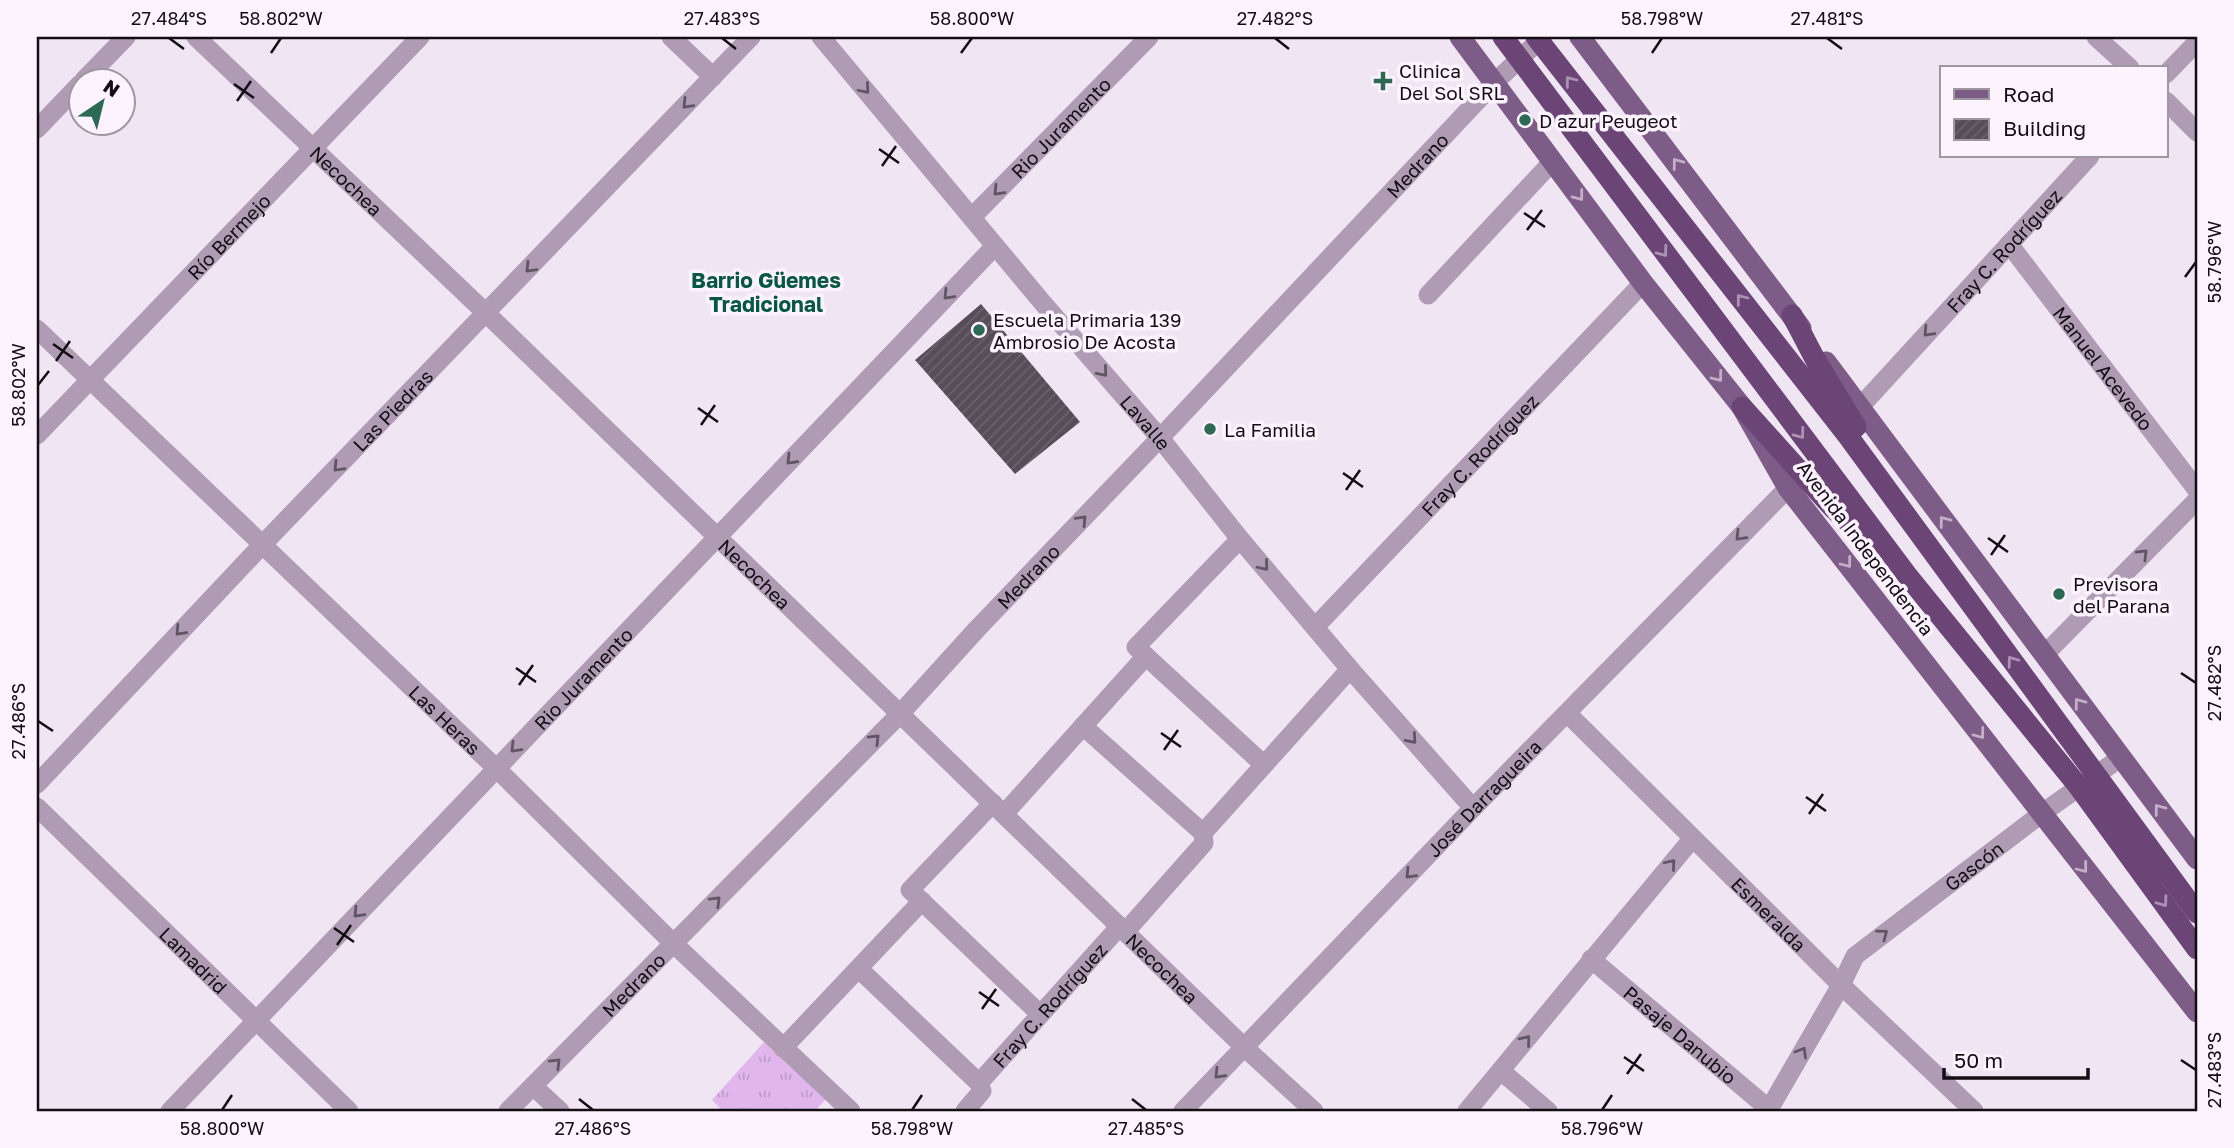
<svg xmlns="http://www.w3.org/2000/svg" width="2234" height="1148" viewBox="0 0 2234 1148" font-family="'Golos Text',sans-serif">
  <defs>
    <pattern id="park-tufts" width="24" height="20" patternUnits="userSpaceOnUse" patternTransform="scale(1.75)"><rect width="24" height="20" fill="#e0b6ec"/><path d="M3 7l-1-3M5 7V3M7 7l1-3M15 17l-1-3M17 17v-4M19 17l1-3" fill="none" stroke="#bf9bca"/></pattern>
    <pattern id="building-hatch" width="6" height="6" patternUnits="userSpaceOnUse" patternTransform="scale(1.75)"><rect width="6" height="6" fill="#564d58"/><path d="M-1 1l2-2M0 6l6-6M5 7l2-2" fill="none" stroke="#6a626b"/></pattern>
  </defs>
  <rect width="100%" height="100%" fill="#f0e5f3"/>
  <path fill="url(#park-tufts)" d="M764,1042L827,1098L815,1111H723L712,1100Z"/>
  <path fill="url(#building-hatch)" d="M981,304L1080,422L1015,474L915,360Z"/>
  <g fill="none" stroke-linecap="round" stroke-linejoin="round">
    <g stroke="#af9cb4" stroke-width="19">
      <path id="s1" d="M196,37L487,314L1244,1047L1314,1111"/>
      <path d="M671,37L713,77"/>
      <path id="s2" d="M821,37L1042,302L1160,438L1240,539L1350,669L1473,808"/>
      <path d="M2096,37L2130,68"/>
      <path d="M2166,74L2197,42"/>
      <path d="M84,80L126,37"/>
      <path d="M2166,101L2197,132"/>
      <path d="M37,129L80,84"/>
      <path id="s3" d="M972,217L1149,37"/>
      <path id="s4" d="M2009,244L2197,490"/>
      <path d="M1428,295L1553,161"/>
      <path id="s5" d="M37,329L496,768L673,943L851,1111"/>
      <path id="s6" d="M1859,408L2090,156"/>
      <path id="s7" d="M37,435L420,37"/>
      <path d="M1240,539L1136,647L1263,764"/>
      <path id="s8" d="M1315,627L1643,283"/>
      <path d="M2044,655L2197,500"/>
      <path id="s9" d="M1567,713L1841,985L1974,1111"/>
      <path d="M1083,726L1203,833L1204,843L1126,931"/>
      <path id="s10" d="M37,784L263,544L751,37"/>
      <path d="M993,803L910,890L1040,1014"/>
      <path id="s11" d="M37,807L349,1111"/>
      <path d="M1004,814L1146,656"/>
      <path d="M1203,833L1350,669"/>
      <path id="s12" d="M1591,959L1769,1109"/>
      <path d="M859,969L979,1083L982,1091L965,1111"/>
      <path d="M783,1048L922,901"/>
      <path d="M1501,1071L1548,1111"/>
      <path id="s13" d="M979,1083L1120,926"/>
      <path d="M533,1086L560,1111"/>
      <path id="s14" d="M170,1111L995,246"/>
      <path id="s15" d="M508,1111L899,715L977,629L1160,438L1495,82L1543,37"/>
      <path id="s16" d="M1183,1111L1473,808L1788,488"/>
      <path d="M1467,1111L1692,839"/>
      <path id="s17" d="M1768,1111L1841,985L1855,956L2041,814L2120,758"/>
    </g>
    <path stroke="#7d5c87" stroke-width="21" d="M1460,37L1643,283L1742,407L1788,488L2197,1012
      M1580,37L1801,328
      M1826,362L2197,859"/>
    <path stroke="#6b4576" stroke-width="21" d="M1503,37L1907,575L2079,787L2197,949
      M1536,37L1848,436L2197,913
      M1792,315L1815,359L1856,427
      M1742,407L1833,508L1868,540"/>
  </g>
  <defs><path id="oneway-chevron" d="M-2-3.5L2.5 0L-2 3.5" fill="none" stroke-width="1.6" stroke-linecap="round" stroke-linejoin="round" transform="scale(1.75)"/></defs>
  <g stroke="#ac93b3">
    <use href="#oneway-chevron" transform="translate(1570 81) rotate(-128)"/>
    <use href="#oneway-chevron" transform="translate(1663 252) rotate(53)"/>
    <use href="#oneway-chevron" transform="translate(1741 299) rotate(-128)"/>
    <use href="#oneway-chevron" transform="translate(1800 434) rotate(53)"/>
    <use href="#oneway-chevron" transform="translate(2012 661) rotate(-126)"/>
    <use href="#oneway-chevron" transform="translate(2163 902) rotate(54)"/>
  </g>
  <g stroke="#605564">
    <use href="#oneway-chevron" transform="translate(865 89) rotate(50)"/>
    <use href="#oneway-chevron" transform="translate(687 104) rotate(134)"/>
    <use href="#oneway-chevron" transform="translate(998 191) rotate(134)"/>
    <use href="#oneway-chevron" transform="translate(530 268) rotate(134)"/>
    <use href="#oneway-chevron" transform="translate(948 295) rotate(134)"/>
    <use href="#oneway-chevron" transform="translate(1928 332) rotate(133)"/>
    <use href="#oneway-chevron" transform="translate(1103 372) rotate(49)"/>
    <use href="#oneway-chevron" transform="translate(791 460) rotate(134)"/>
    <use href="#oneway-chevron" transform="translate(338 467) rotate(134)"/>
    <use href="#oneway-chevron" transform="translate(1082 520) rotate(-46)"/>
    <use href="#oneway-chevron" transform="translate(1740 536) rotate(134)"/>
    <use href="#oneway-chevron" transform="translate(2143 554) rotate(-45)"/>
    <use href="#oneway-chevron" transform="translate(1264 566) rotate(50)"/>
    <use href="#oneway-chevron" transform="translate(180 631) rotate(133)"/>
    <use href="#oneway-chevron" transform="translate(875 739) rotate(-45)"/>
    <use href="#oneway-chevron" transform="translate(1412 739) rotate(49)"/>
    <use href="#oneway-chevron" transform="translate(515 748) rotate(134)"/>
    <use href="#oneway-chevron" transform="translate(1671 864) rotate(-50)"/>
    <use href="#oneway-chevron" transform="translate(1410 874) rotate(134)"/>
    <use href="#oneway-chevron" transform="translate(716 901) rotate(-45)"/>
    <use href="#oneway-chevron" transform="translate(358 913) rotate(134)"/>
    <use href="#oneway-chevron" transform="translate(1883 934) rotate(-37)"/>
    <use href="#oneway-chevron" transform="translate(1526 1040) rotate(-51)"/>
    <use href="#oneway-chevron" transform="translate(1802 1052) rotate(-60)"/>
    <use href="#oneway-chevron" transform="translate(556 1063) rotate(-45)"/>
    <use href="#oneway-chevron" transform="translate(1219 1074) rotate(134)"/>
  </g>
  <g stroke="#c3afc8">
    <use href="#oneway-chevron" transform="translate(1677 163) rotate(-127)"/>
    <use href="#oneway-chevron" transform="translate(1579 196) rotate(53)"/>
    <use href="#oneway-chevron" transform="translate(1718 377) rotate(52)"/>
    <use href="#oneway-chevron" transform="translate(1944 521) rotate(-127)"/>
    <use href="#oneway-chevron" transform="translate(1847 563) rotate(52)"/>
    <use href="#oneway-chevron" transform="translate(2079 703) rotate(-127)"/>
    <use href="#oneway-chevron" transform="translate(1980 734) rotate(53)"/>
    <use href="#oneway-chevron" transform="translate(2159 809) rotate(-127)"/>
    <use href="#oneway-chevron" transform="translate(2083 868) rotate(52)"/>
  </g>
  <path fill="none" stroke="#120e13" stroke-width="2.5" d="M169,38L184,49M722,38L736,49M1275,38L1289,49M1827,38L1842,49M271,53L281,38M961,53L972,38M1652,53L1662,38M234,84L254,98M237,101L251,81M879,149L899,163M882,166L896,146M1524,213L1545,227M1527,230L1542,210M2185,277L2196,262M53,344L73,358M56,361L70,341M38,385L49,371M698,408L718,422M701,425L715,405M1343,473L1363,487M1346,490L1360,470M1988,538L2008,552M1991,555L2005,535M516,668L536,682M2181,673L2196,683M519,685L533,665M38,721L53,731M1161,733L1181,747M1164,750L1178,730M1806,797L1826,811M1809,814L1823,794M334,928L354,942M337,945L351,925M979,992L999,1006M982,1009L996,989M1624,1057L1644,1071M2181,1060L2196,1070M1627,1074L1641,1054M579,1099L593,1110M1132,1099L1146,1110M222,1110L232,1095M912,1110L922,1095M1602,1110L1612,1095"/>
  <g fill="#2d6a55" stroke="#fcf3fe" stroke-width="2.5">
    <path d="M1379.5 70.5h7v7h7v7h-7v7h-7v-7h-7v-7h7z"/>
    <circle cx="1525" cy="120" r="7"/>
    <circle cx="979" cy="330" r="7"/>
    <circle cx="1210" cy="429" r="7"/>
    <circle cx="2059" cy="594" r="7"/>
  </g>
  <g text-anchor="middle" dominant-baseline="central" stroke-width="7" stroke-linejoin="round" paint-order="stroke">
    <g font-size="19" fill="#120e13" stroke="#fcf3fe" text-anchor="start">
      <text x="1399" y="70">Clinica<tspan x="1399" dy="22">Del Sol SRL</tspan></text>
      <text x="1539" y="120">D azur Peugeot</text>
      <text x="993" y="319">Escuela Primaria 139<tspan x="993" dy="22">Ambrosio De Acosta</tspan></text>
      <text x="1224" y="429">La Familia</text>
      <text x="2073" y="583">Previsora<tspan x="2073" dy="22">del Parana</tspan></text>
    </g>
    <g font-size="19" fill="#120e13" stroke="#fcf3fe">
      <text stroke="none"><textPath href="#s3" startOffset="126">Rio Juramento</textPath></text>
      <text stroke="none"><textPath href="#s15" startOffset="1312">Medrano</textPath></text>
      <text stroke="none"><textPath href="#s1" startOffset="208">Necochea</textPath></text>
      <text stroke="none"><textPath href="#s7" startOffset="276">Río Bermejo</textPath></text>
      <text stroke="none"><textPath href="#s6" startOffset="214">Fray C. Rodríguez</textPath></text>
      <text stroke="none"><textPath href="#s4" startOffset="156">Manuel Acevedo</textPath></text>
      <text stroke="none"><textPath href="#s10" startOffset="516">Las Piedras</textPath></text>
      <text stroke="none"><textPath href="#s2" startOffset="504">Lavalle</textPath></text>
      <text stroke="none"><textPath href="#s8" startOffset="238">Fray C. Rodríguez</textPath></text>
      <text transform="translate(1866 548) rotate(53)">Avenida Independencia</text>
      <text stroke="none"><textPath href="#s1" startOffset="775">Necochea</textPath></text>
      <text stroke="none"><textPath href="#s15" startOffset="746">Medrano</textPath></text>
      <text stroke="none"><textPath href="#s14" startOffset="598">Rio Juramento</textPath></text>
      <text stroke="none"><textPath href="#s5" startOffset="565">Las Heras</textPath></text>
      <text stroke="none"><textPath href="#s16" startOffset="434">José Darragueira</textPath></text>
      <text stroke="none"><textPath href="#s17" startOffset="327">Gascón</textPath></text>
      <text stroke="none"><textPath href="#s9" startOffset="285">Esmeralda</textPath></text>
      <text stroke="none"><textPath href="#s11" startOffset="219">Lamadrid</textPath></text>
      <text stroke="none"><textPath href="#s1" startOffset="1342">Necochea</textPath></text>
      <text stroke="none"><textPath href="#s15" startOffset="178">Medrano</textPath></text>
      <text stroke="none"><textPath href="#s13" startOffset="105">Fray C. Rodríguez</textPath></text>
      <text stroke="none"><textPath href="#s12" startOffset="117">Pasaje Danubio</textPath></text>
    </g>
    <g font-size="21" font-weight="bold" fill="#075843" stroke="#fcf3fe">
      <text x="766" y="280">Barrio Güemes<tspan x="766" dy="24">Tradicional</tspan></text>
    </g>
  </g>
  <rect width="2234" height="1148" fill="none" stroke="#fcf3fe" stroke-width="77"/>
  <rect x="1940" y="66" width="228" height="91" fill="#fcf3fe" stroke="#9e97a0" stroke-width="2"/>
  <rect x="1954" y="89" width="35" height="10" fill="#7d5c87" stroke="#9e97a0" stroke-width="2"/>
  <text x="2003" y="102" font-size="21" fill="#120e13">Road</text>
  <rect x="1954" y="119" width="35" height="21" fill="url(#building-hatch)" stroke="#9e97a0" stroke-width="2"/>
  <text x="2003" y="136" font-size="21" fill="#120e13">Building</text>
  <g transform="translate(102 102) rotate(35)"><circle r="33" fill="#fcf3fe" stroke="#9e97a0" stroke-width="2"/>
  <path d="M0-5L12 26L0 18L-12 26Z" fill="#2d6a55"/>
  <text y="-10" font-size="19" font-weight="bold" text-anchor="middle" fill="#120e13">N</text>
  </g>
  <path d="M1944 1068v10h144v-10" fill="none" stroke="#120e13" stroke-width="3.5"/>
  <text x="1954" y="1068" font-size="21" fill="#120e13" stroke="#fcf3fe" stroke-width="5" paint-order="stroke">50 m</text>
  <rect x="38" y="38" width="2158" height="1072" fill="none" stroke="#120e13" stroke-width="2.5"/>
  <g font-size="18" text-anchor="middle" fill="#120e13">
    <text x="169" y="25">27.484°S</text>
    <text x="281" y="25">58.802°W</text>
    <text x="722" y="25">27.483°S</text>
    <text x="972" y="25">58.800°W</text>
    <text x="1275" y="25">27.482°S</text>
    <text x="1662" y="25">58.798°W</text>
    <text x="1827" y="25">27.481°S</text>
    <text transform="translate(2215 262) rotate(-90)" y="6">58.796°W</text>
    <text transform="translate(19 385) rotate(-90)" y="6">58.802°W</text>
    <text transform="translate(2215 683) rotate(-90)" y="6">27.482°S</text>
    <text transform="translate(19 721) rotate(-90)" y="6">27.486°S</text>
    <text transform="translate(2215 1070) rotate(-90)" y="6">27.483°S</text>
    <text x="222" y="1135">58.800°W</text>
    <text x="593" y="1135">27.486°S</text>
    <text x="912" y="1135">58.798°W</text>
    <text x="1146" y="1135">27.485°S</text>
    <text x="1602" y="1135">58.796°W</text>
  </g>
</svg>
